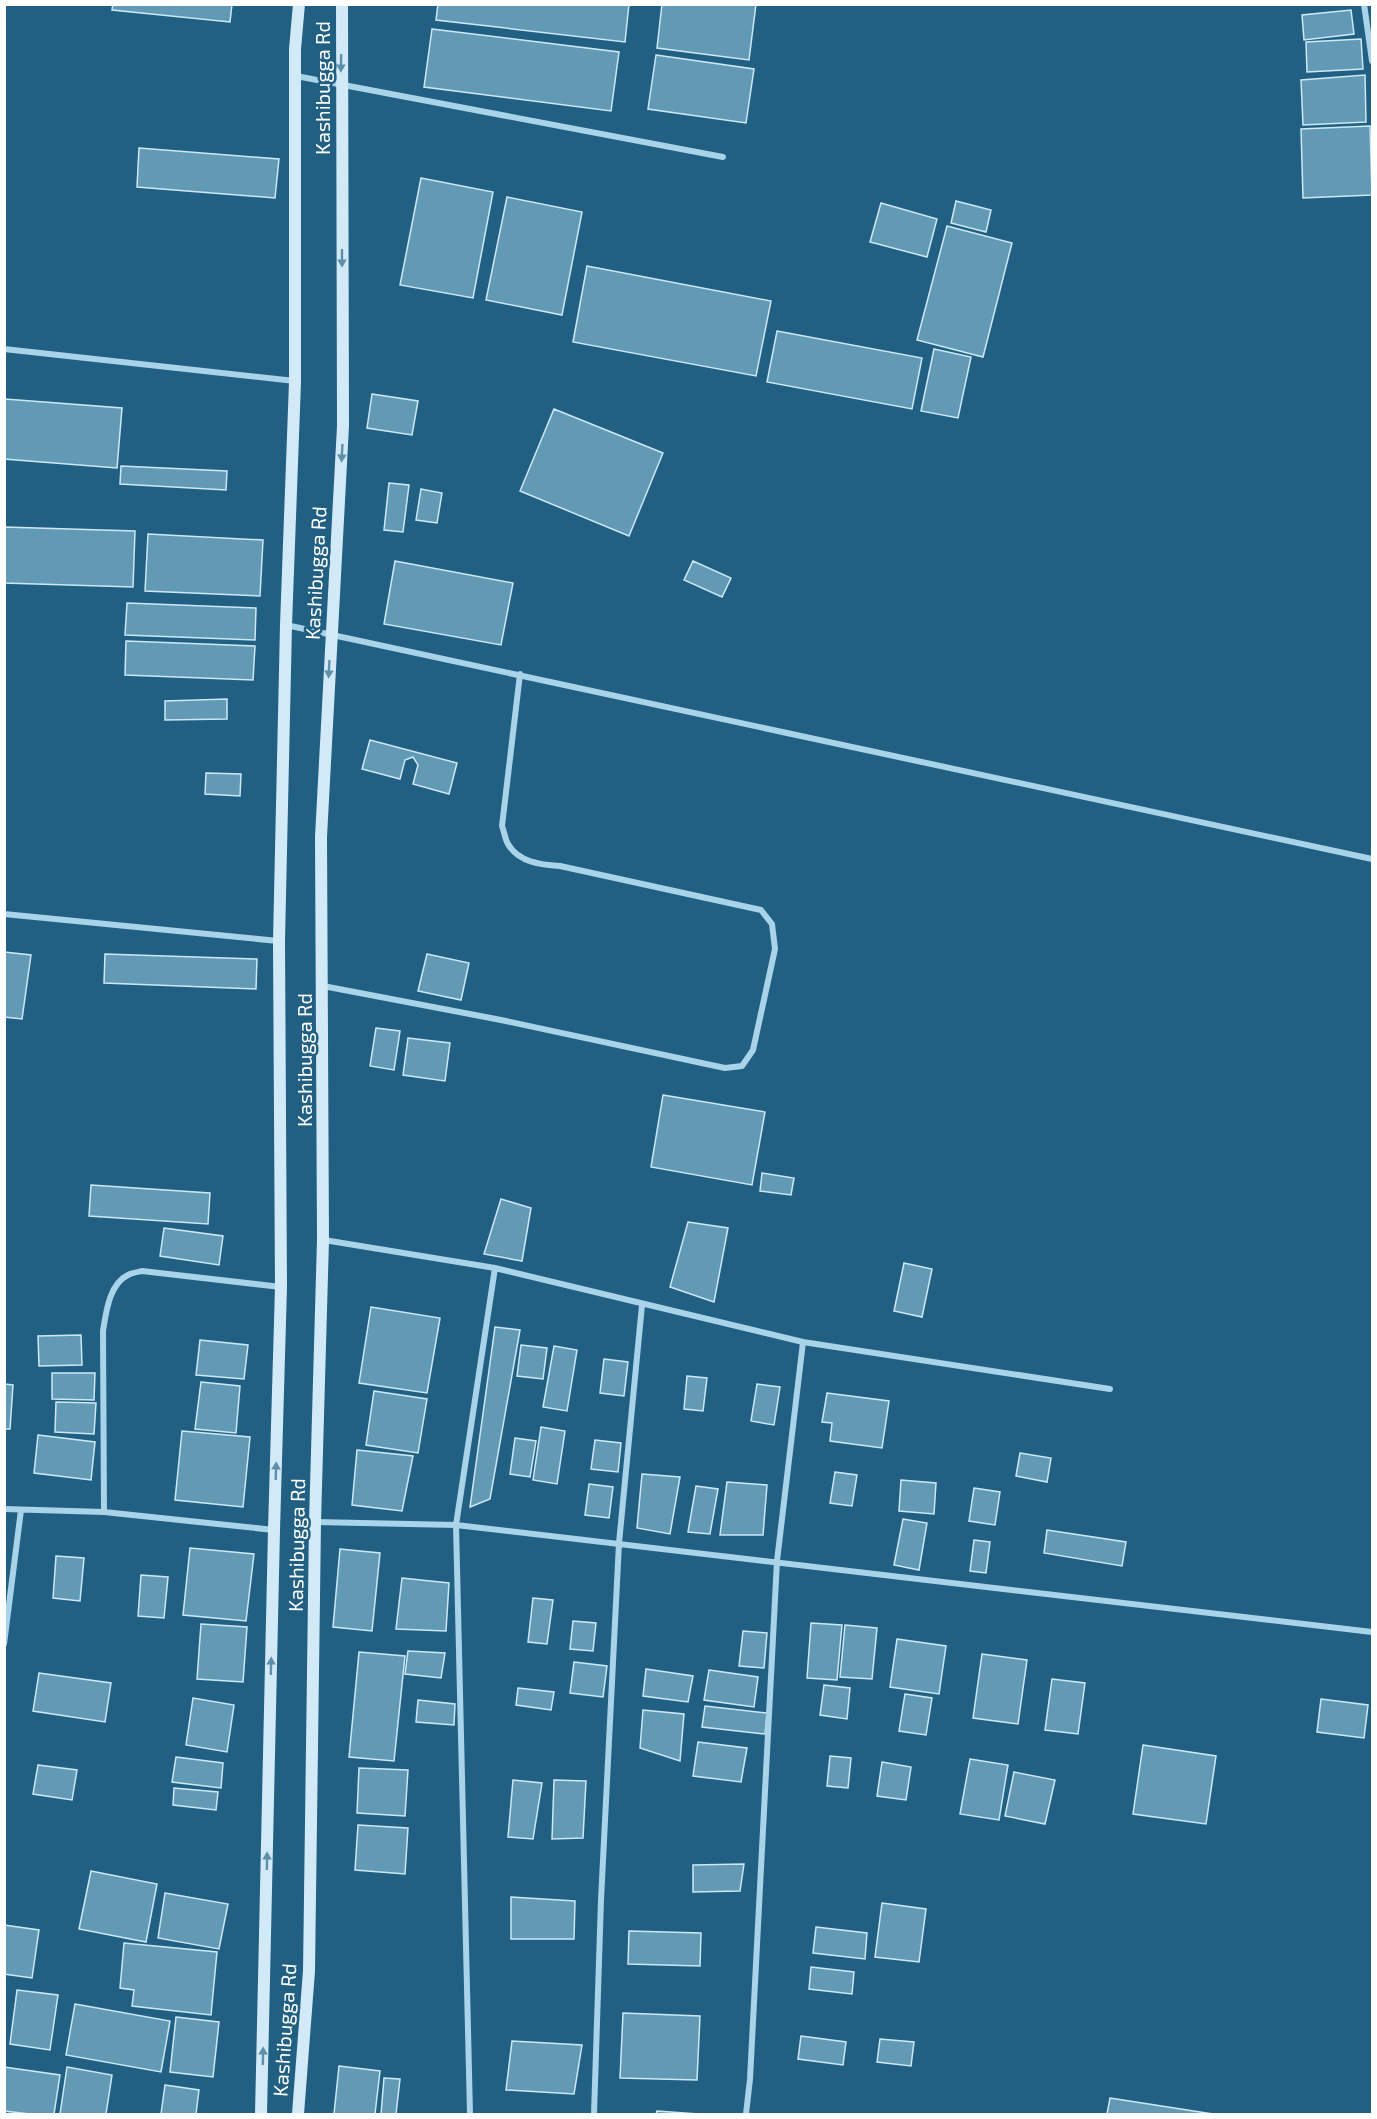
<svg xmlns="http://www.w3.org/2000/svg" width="1377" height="2119" viewBox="0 0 1377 2119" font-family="'Exo 2',sans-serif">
  <rect width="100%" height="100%" fill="#216082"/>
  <path fill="#629ab6" stroke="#cce8f6" stroke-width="1.5" d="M113,4H232L230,22L112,10Z
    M438,4H629L625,42L436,20Z
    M662,4H756L749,60L657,48Z
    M1351,10L1354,34L1304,40L1302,15Z
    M432,29L619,52L611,111L424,87Z
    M1361,39L1363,69L1307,72L1306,42Z
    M656,55L754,69L746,123L648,109Z
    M1365,75L1366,122L1303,125L1301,80Z
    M1370,126L1372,195L1303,198L1301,129Z
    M139,148L279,159L275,198L137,187Z
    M421,178L493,192L473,298L400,285Z
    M507,197L582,212L562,315L486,300Z
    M956,201L991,210L986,232L951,223Z
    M881,203L937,219L927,257L870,242Z
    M947,226L1012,243L983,357L917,340Z
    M587,266L771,301L756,376L573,342Z
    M777,331L922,358L912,409L767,382Z
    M934,349L971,357L958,418L921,411Z
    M372,394L418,401L412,435L367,428Z
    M5,399L122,408L117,468L4,459Z
    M554,409L663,453L629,536L520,491Z
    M121,466L227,471L226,490L120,484Z
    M389,483L409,485L403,532L384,530Z
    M421,489L442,493L437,523L416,520Z
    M4,527L135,531L133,587L4,583Z
    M148,534L263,540L260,596L145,591Z
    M395,561L513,583L501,645L384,624Z
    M693,561L731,578L722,597L684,580Z
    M127,603L256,608L255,640L125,635Z
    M126,641L255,646L253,680L125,675Z
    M227,699V719L165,720V701Z
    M370,740L457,763L449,794L413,784L418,765L413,757L405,760L400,779L362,769Z
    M206,773L241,774L240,796L205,794Z
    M4,952L31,955L22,1019L4,1017Z
    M105,954L257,959L256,989L104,983Z
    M427,954L469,963L461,1000L418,991Z
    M376,1028L400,1031L394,1070L370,1066Z
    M408,1038L450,1043L445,1081L403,1075Z
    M663,1095L765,1112L752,1185L651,1167Z
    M762,1173L794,1178L791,1195L760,1191Z
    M91,1185L210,1193L208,1224L89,1216Z
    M501,1199L531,1208L522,1261L484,1254Z
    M688,1222L728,1228L714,1302L670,1287Z
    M164,1228L223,1236L219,1265L160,1256Z
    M904,1263L932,1269L922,1317L894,1311Z
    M371,1307L440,1318L427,1393L359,1383Z
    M495,1327L520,1330L490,1499L470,1507Z
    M81,1335L82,1365L39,1366L38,1336Z
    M200,1340L248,1345L244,1379L196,1375Z
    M521,1345L547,1348L543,1379L517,1376Z
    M554,1346L577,1350L567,1411L543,1407Z
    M604,1359L628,1362L624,1396L600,1393Z
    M52,1373H95L94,1400L52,1399Z
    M687,1376L707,1378L703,1411L684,1409Z
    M201,1382L240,1386L236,1433L195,1429Z
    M4,1384L13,1385L10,1429H4Z
    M757,1384L780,1387L774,1425L751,1421Z
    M374,1391L427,1399L418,1453L366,1445Z
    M827,1393L889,1401L882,1448L830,1441L832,1423L822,1422Z
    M56,1402L96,1403L94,1434L55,1432Z
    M541,1427L565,1431L557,1484L533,1480Z
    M182,1431L250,1437L243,1507L175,1500Z
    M38,1435L95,1442L91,1480L34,1473Z
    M515,1438L536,1441L530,1477L510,1474Z
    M595,1440L621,1443L618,1472L591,1469Z
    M357,1450L413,1456L402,1511L352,1505Z
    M1020,1453L1051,1458L1047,1482L1016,1476Z
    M835,1472L857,1475L852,1506L830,1503Z
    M642,1474L680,1477L670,1534L637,1528Z
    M901,1480L936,1483L934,1514L899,1511Z
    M727,1482L767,1485L763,1535H720Z
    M589,1484L613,1487L609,1518L585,1515Z
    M696,1486L718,1489L710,1534L688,1532Z
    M974,1488L1000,1492L995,1525L969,1521Z
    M903,1519L927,1523L919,1570L894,1565Z
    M1047,1530L1126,1542L1122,1566L1044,1553Z
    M974,1540L990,1542L986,1573L970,1571Z
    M190,1548L254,1554L246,1621L183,1615Z
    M340,1549L380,1553L372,1631L333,1627Z
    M56,1556L84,1558L80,1601L53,1598Z
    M141,1575L168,1577L164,1618L138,1616Z
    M402,1578L449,1583L446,1631L396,1629Z
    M533,1598L553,1600L547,1644L528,1642Z
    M573,1621L596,1623L593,1651L570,1649Z
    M811,1623L842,1625L837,1680L807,1678Z
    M201,1624L247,1627L243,1682L197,1679Z
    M845,1625L877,1628L872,1679L840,1677Z
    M743,1631L767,1633L764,1668L739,1666Z
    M897,1639L946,1646L939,1694L890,1687Z
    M408,1651L445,1653L441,1678L405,1674Z
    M359,1652L405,1656L394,1761L349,1757Z
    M982,1654L1027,1660L1018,1724L973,1718Z
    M574,1662L607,1666L603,1697L570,1693Z
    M646,1669L693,1676L688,1702L643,1696Z
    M709,1670L758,1677L754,1707L704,1700Z
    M39,1673L111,1683L105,1722L33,1711Z
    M1052,1679L1085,1683L1078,1734L1045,1730Z
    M824,1685L850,1688L847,1719L820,1715Z
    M518,1688L554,1692L551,1710L516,1705Z
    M905,1694L932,1698L926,1735L899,1731Z
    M193,1698L234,1705L227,1752L186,1745Z
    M1321,1699L1368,1705L1364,1738L1317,1732Z
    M418,1700L455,1704L454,1725L416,1722Z
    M705,1706L767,1713L765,1734L702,1727Z
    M643,1710L684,1714L680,1761L640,1748Z
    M698,1742L747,1748L741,1782L693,1776Z
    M1143,1745L1216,1756L1206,1824L1133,1814Z
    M830,1756L851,1758L848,1788L827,1786Z
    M176,1757L223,1763L221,1788L172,1782Z
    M970,1759L1008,1765L999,1820L960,1814Z
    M882,1762L911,1767L906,1800L877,1796Z
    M38,1765L77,1770L72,1800L33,1794Z
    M359,1768L408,1770L405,1816L357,1813Z
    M1014,1772L1055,1780L1045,1824L1005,1816Z
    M513,1780L542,1783L533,1839L508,1837Z
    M554,1780L586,1781L583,1838L552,1839Z
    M174,1788L218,1792L216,1810L173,1805Z
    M358,1825L408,1828L405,1874L355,1870Z
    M744,1864L740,1891L693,1892V1865Z
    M91,1871L157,1884L146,1942L79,1929Z
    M165,1893L228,1904L219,1949L158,1938Z
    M511,1897L575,1901L574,1939H511Z
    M882,1903L926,1909L919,1962L875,1957Z
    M4,1925L39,1930L32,1978L4,1974Z
    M816,1927L867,1933L865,1959L813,1953Z
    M629,1931L701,1933L700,1966L628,1964Z
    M124,1943L217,1952L211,2015L132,2006L134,1990L120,1988Z
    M811,1967L854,1972L852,1994L809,1989Z
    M17,1990L58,1995L50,2050L10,2044Z
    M75,2004L170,2021L161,2072L66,2055Z
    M623,2013L700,2016L697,2080L620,2078Z
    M176,2017L219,2022L213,2077L170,2072Z
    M801,2036L846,2042L843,2065L798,2059Z
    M880,2039L914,2042L911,2066L877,2062Z
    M512,2041L582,2045L574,2094L506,2090Z
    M339,2066L380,2071L375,2114H334Z
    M4,2067L60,2075L54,2114H30L4,2111Z
    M67,2067L112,2075L106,2114H60Z
    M384,2078L400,2079L396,2114H381Z
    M165,2085L199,2090L196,2114H161Z
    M1110,2098L1213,2114H1107Z
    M657,2111L699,2114H656Z"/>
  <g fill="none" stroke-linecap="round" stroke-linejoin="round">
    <path stroke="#a8d3e8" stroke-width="6" d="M1364,4L1372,61
      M296,76L723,157
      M4,349L295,381
      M286,625L1372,859
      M4,914L278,941
      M323,986L501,1020L725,1068L742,1066L753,1050L775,949L772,924L761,910L560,866C541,865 518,862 508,844C505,839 504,831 502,826L520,674
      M324,1240L495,1268L803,1342L1110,1389
      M4,1509L104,1512L274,1530
      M104,1512L103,1331C106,1313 109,1284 128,1275C131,1273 137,1272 142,1271L281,1287
      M315,1522L456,1525L1372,1632
      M4,1644L21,1510
      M470,2114L456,1525L495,1268
      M594,2114L601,1900L619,1543L642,1305
      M746,2114L750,2079L777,1561L803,1342"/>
    <path stroke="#d2eaf7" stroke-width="12" d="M261,2114L274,1530L281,1287L279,941L286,625L295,382V49L299,4
      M298,2114L309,1971L315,1522L323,1240L321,837L343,426L342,4"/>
  </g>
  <defs><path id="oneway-solid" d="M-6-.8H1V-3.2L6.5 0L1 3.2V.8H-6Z" transform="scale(1.5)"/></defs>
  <g fill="#5f90ab">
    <use href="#oneway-solid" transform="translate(341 63) rotate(91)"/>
    <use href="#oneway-solid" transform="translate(342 258) rotate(90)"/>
    <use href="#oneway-solid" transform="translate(342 453) rotate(93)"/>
    <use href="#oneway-solid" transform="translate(329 669) rotate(93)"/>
    <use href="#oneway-solid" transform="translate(276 1471) rotate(-88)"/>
    <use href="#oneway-solid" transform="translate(271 1666) rotate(-89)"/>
    <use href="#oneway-solid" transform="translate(267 1861) rotate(-89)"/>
    <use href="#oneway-solid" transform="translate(263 2056) rotate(-89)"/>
  </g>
  <g text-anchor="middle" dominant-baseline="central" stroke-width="5" stroke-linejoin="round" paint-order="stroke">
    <g font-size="20" fill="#fff" stroke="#216082">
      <text transform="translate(322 88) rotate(-90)">Kashibugga Rd</text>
      <text transform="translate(315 573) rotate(-87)">Kashibugga Rd</text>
      <text transform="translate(304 1060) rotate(-90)">Kashibugga Rd</text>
      <text transform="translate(296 1545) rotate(-89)">Kashibugga Rd</text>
      <text transform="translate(284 2030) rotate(-86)">Kashibugga Rd</text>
    </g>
  </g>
  <rect width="1377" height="2119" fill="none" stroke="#ffffff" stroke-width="12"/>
</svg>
